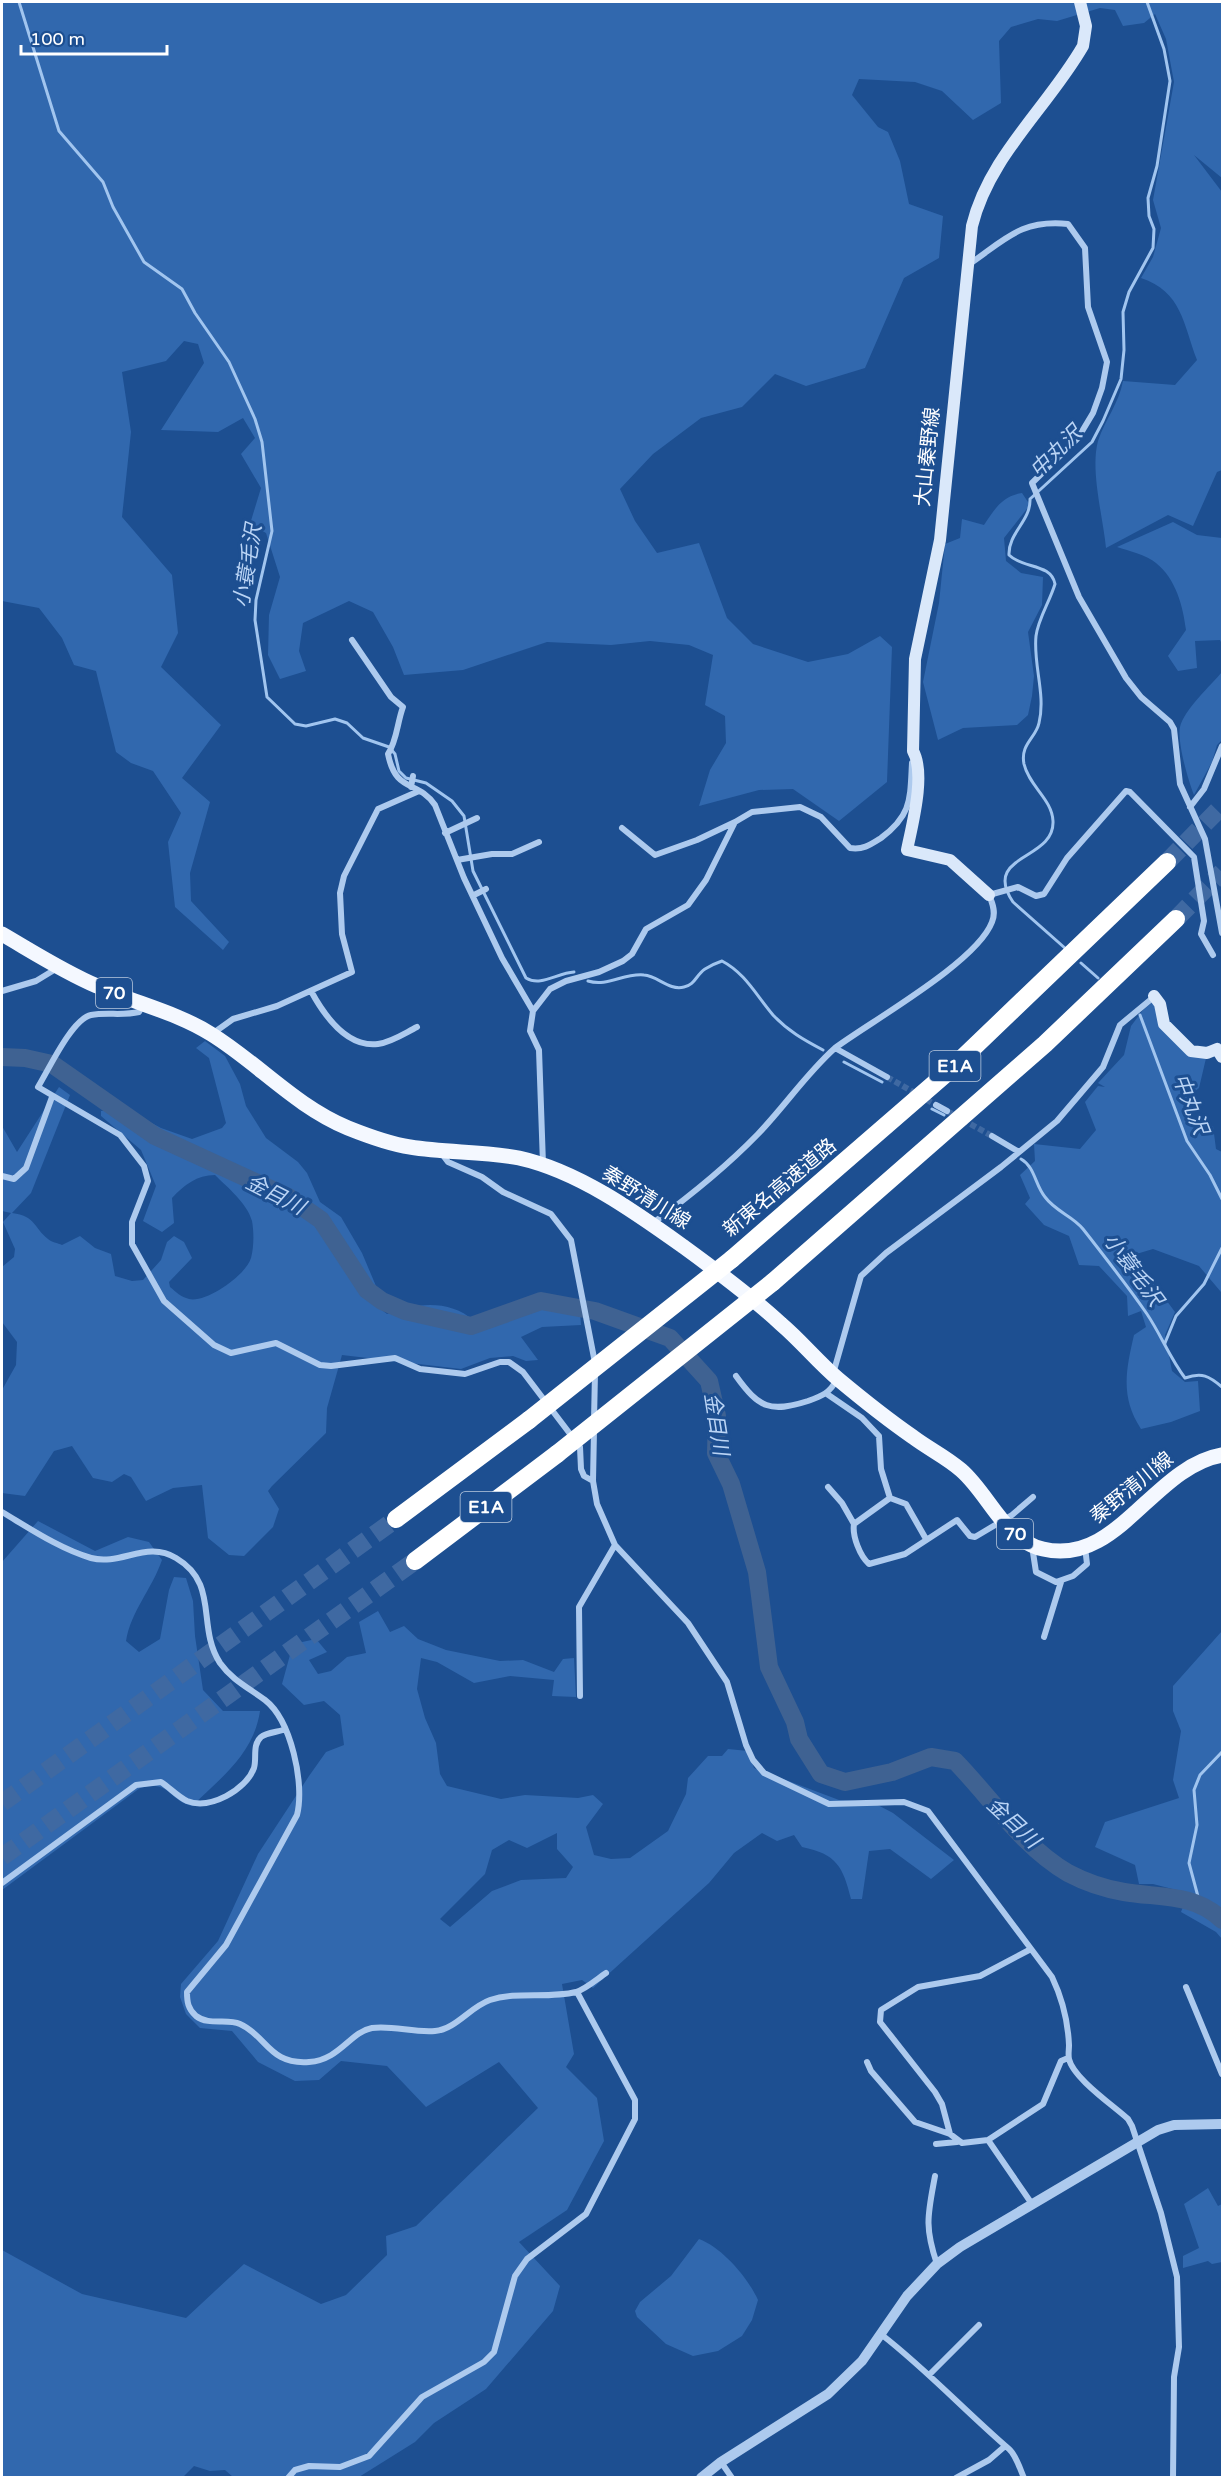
<svg xmlns="http://www.w3.org/2000/svg" width="1224" height="2479" viewBox="0 0 1224 2479" font-family="'Varela Round','Noto Sans JP',sans-serif">
  <rect width="100%" height="100%" fill="#1d4f91"/>
  <path fill="#3168ae" fill-rule="evenodd" d="M2,2H1222V178L1194,155L1222,192V470L1217,472L1193,526L1168,515L1106,548C1103,517 1090,470 1098,441C1105,420 1119,403 1123,381L1175,385L1197,360C1183,323 1182,292 1141,278L1153,257L1161,228L1153,200L1174,82L1166,39L1155,14L1144,23L1123,26L1115,10L1100,8L1057,21L1038,19L1011,27L999,41L1001,103L973,120L942,91L915,82L859,79L852,95L878,127L888,132L900,161L909,204L943,216L939,258L904,278L865,368L806,386L775,374L742,407L701,418L653,454L620,489L635,521L657,553L699,543L727,618L753,644L808,662L848,654L880,636L892,647L887,782L839,821L793,789L759,790L699,806L710,770L726,743L725,716L705,705L713,655L689,645L650,641L611,645L547,642L463,670L404,675L393,647L373,612L349,601L303,623L299,651L306,671L280,679L268,655L269,615L280,577L266,533L250,524L261,488L241,454L255,438L243,418L218,432L161,430L204,363L198,344L184,341L166,361L122,372L131,432L122,517L172,575L178,633L161,667L221,725L182,778L210,802L190,873L191,901L229,942L223,950L175,907L168,842L181,813L153,771L131,763L116,752L96,671L74,665L62,638L39,608L2,601Z
    M1022,493L1030,505L1004,538L1006,561L1021,573L1043,577L1042,605L1028,632L1034,676L1032,696L1028,715L1017,725L963,728L938,740L923,682L939,603L945,544L960,538L962,519L984,525C994,510 1002,496 1022,493Z
    M1173,522L1197,535L1222,538V644L1220,640L1195,641L1197,668L1178,671L1168,656L1186,630C1183,606 1176,579 1156,563C1147,555 1129,551 1117,547Z
    M1222,672V740L1217,745L1212,762L1194,795C1188,780 1177,742 1180,727C1184,710 1211,685 1222,672Z
    M1154,1001L1175,1043L1207,1054L1199,1088L1185,1099L1192,1115L1204,1129L1213,1126L1216,1149L1222,1152V1289L1221,1292L1199,1266L1153,1249L1133,1255L1175,1312L1165,1335L1172,1371L1185,1382L1198,1381L1200,1411L1171,1422L1141,1429C1120,1397 1126,1370 1134,1335L1146,1327L1141,1311L1128,1316L1127,1296L1099,1266L1079,1265L1069,1236L1044,1225L1025,1204L1030,1198L1020,1175L1035,1161L1034,1144L1080,1149L1096,1130L1085,1102L1098,1086L1105,1087L1098,1083L1124,1055L1131,1026L1143,1010Z
    M205,1041L225,1056L240,1084L246,1106L266,1138L298,1162L307,1173L320,1202L341,1217L362,1253L376,1286L378,1307L387,1314C415,1303 450,1299 474,1321L523,1302L580,1311L581,1325L542,1327L521,1337L538,1360L526,1361L513,1356L490,1358L461,1369L342,1355L327,1408L326,1433L272,1486L268,1491L279,1509L273,1527L244,1556L229,1555L208,1538L202,1485L173,1488L146,1501L131,1477L124,1474L112,1482L93,1478L72,1446L54,1451L25,1496L2,1493V1390L16,1365L17,1342L2,1322V1267L14,1257L15,1249L3,1222L11,1213L2,1211V1126L17,1152L59,1087L70,1095L31,1193L12,1213C36,1216 33,1227 48,1239C51,1242 58,1243 62,1245L80,1236L95,1248L111,1254L115,1276L132,1281L143,1280L161,1260L167,1242L174,1236L184,1242L192,1258L169,1282L170,1287C176,1292 181,1297 189,1299C207,1303 246,1275 251,1258C254,1247 254,1232 252,1221C247,1203 227,1187 215,1175C197,1175 184,1185 172,1198L174,1223L162,1232L143,1221L156,1186L141,1150L101,1116V1111L125,1109L161,1128L192,1139L222,1128L226,1123L209,1058L196,1048Z
    M38,1521L95,1551L128,1537L149,1542L162,1560C152,1589 131,1611 126,1641L139,1652L160,1639L169,1590L174,1577L186,1578L193,1601L195,1636L203,1690L223,1711H260C254,1753 221,1778 192,1806C169,1801 169,1779 140,1788L2,1890V1562Z
    M378,1611L390,1632L404,1626L418,1639L446,1650L500,1661L523,1660L554,1672L563,1659L574,1658L576,1697L552,1696L554,1680L510,1676L474,1683L437,1662L421,1658L417,1689L425,1718L436,1743L440,1774L447,1786L501,1799L525,1795L578,1798L593,1795L603,1804L586,1827L594,1855L611,1859L630,1858L668,1831L686,1794L688,1778L708,1756H722L728,1749L748,1751L754,1768L839,1800L872,1802L893,1813L954,1860L931,1879L890,1849L869,1851L862,1899H851C843,1867 837,1854 802,1847L794,1835L777,1841L762,1833L734,1853L709,1883L593,1988L582,1980L562,1984L574,2054L566,2067L597,2098L604,2141L567,2210L519,2242L560,2286L553,2311L486,2389L434,2423L415,2442L359,2477H233L225,2470L210,2471L194,2466L183,2477H2V2250L82,2294L186,2318L244,2264L321,2304L346,2295L387,2255L386,2236L416,2226L538,2108L499,2062L426,2107L387,2066L341,2061L319,2080L295,2081L258,2062L232,2031L200,2028L186,2014L180,1997L181,1984L218,1941L258,1854L309,1776L326,1752L344,1745L340,1715L324,1701L304,1705L282,1684L293,1644L316,1639L327,1652L309,1660L318,1674L331,1671L347,1657L366,1653L359,1622ZM557,1833V1849L573,1867L566,1878L521,1880L492,1891L450,1927L440,1919L485,1874L492,1850L509,1840L527,1848Z
    M1222,1631V1939L1216,1932L1181,1912L1188,1893L1153,1884H1139L1135,1865L1095,1847L1105,1822L1179,1798L1173,1780L1181,1731L1173,1711V1686Z
    M1208,2188L1218,2206L1222,2204V2262L1212,2264L1208,2261L1183,2268V2256L1199,2248L1184,2204Z
    M699,2239C723,2248 748,2278 758,2300L752,2320L742,2336L718,2351L693,2356L666,2344L637,2317L635,2311L640,2302L671,2276Z"/>
  <g fill="none" stroke-linecap="round" stroke-linejoin="round">
    <path stroke="#a1c5ef" stroke-width="3" d="M19,2L59,131L103,182L113,207L144,262L182,289L195,313L229,362L255,419L262,442L272,531L256,600L255,620L267,697L295,724L306,726L335,719L347,723L363,738L389,747L395,754L399,771L406,778L426,783L452,801L464,816L473,871L526,978C541,987 557,973 574,972
      M1066,949L1013,902C981,854 1055,861 1053,821C1052,799 1029,786 1024,764C1020,744 1036,738 1039,723C1046,694 1033,665 1036,636C1038,619 1050,601 1055,584C1051,563 1023,569 1009,555C1008,533 1031,521 1030,499L1092,442L1103,421L1121,379L1124,350L1123,312L1129,292L1153,248L1154,229L1149,216L1148,198L1157,166L1170,81L1164,49L1147,2
      M1081,963L1098,978
      M588,981C608,987 623,973 644,975C658,976 669,991 684,987C695,985 696,975 705,969C710,966 716,963 722,961C745,973 756,995 773,1015C788,1031 804,1040 823,1050
      M1140,1015L1187,1141L1210,1175L1222,1199
      M844,1062L882,1082
      M932,1109L944,1115
      M1021,1159C1035,1167 1035,1185 1045,1197C1056,1212 1073,1216 1083,1229C1105,1257 1127,1285 1147,1314C1161,1335 1170,1358 1185,1378C1202,1372 1209,1376 1222,1387
      M1165,1343L1176,1316L1204,1284L1222,1248
      M1200,1904L1189,1863L1197,1825L1194,1790L1200,1775L1222,1752"/>
    <path stroke="#3f6292" stroke-width="18" d="M2,1057L25,1058L52,1064L155,1136L288,1197L321,1220L367,1290L382,1301L405,1311L471,1326L541,1301L595,1311L670,1338L709,1381L717,1416L716,1453L731,1484L757,1572L769,1667L795,1722L799,1739L821,1774L845,1782L892,1772L931,1757L955,1761C992,1799 1021,1845 1068,1873C1085,1882 1106,1889 1124,1892C1159,1898 1195,1893 1222,1920"/>
    <path stroke="#3f69a2" stroke-width="6" stroke-dasharray="6 3" stroke-linecap="butt" d="M887,1077L936,1105
      M947,1111L992,1136"/>
    <path stroke="#3f69a2" stroke-width="18" stroke-dasharray="18 9" stroke-linecap="butt" d="M1167,862L1222,806
      M1176,919L1222,872
      M2,1803L396,1519
      M2,1857L415,1561"/>
    <path stroke="#adcaee" stroke-width="6" d="M968,265C1004,241 1020,219 1068,224L1085,248L1088,307L1107,362L1102,388L1093,413L1078,438L1032,483L1079,597L1126,678L1141,697L1170,722L1174,729L1180,784L1205,839L1222,933
      M352,640L391,697L403,707C397,723 397,741 388,754C396,794 417,779 435,805L464,878L502,958L533,1011
      M411,787L413,776
      M1190,807L1204,789L1222,746
      M622,828L655,855L697,840L735,822
      M445,833L477,818
      M457,860L492,854H512L539,842
      M474,895L486,889
      M2,991L36,981L59,967
      M311,991C324,1015 346,1048 378,1044C392,1042 405,1033 417,1027
      M143,1005L139,1012C123,1016 107,1012 91,1015C72,1019 49,1069 38,1087L120,1135L144,1166L148,1181L132,1222V1244L164,1301L214,1345L231,1353L276,1343L320,1365L331,1366L395,1358L420,1369L465,1374L500,1362H509L523,1372L580,1447L581,1469L584,1476L593,1481
      M212,1034L233,1019L277,1006L352,972L342,934L340,893L344,876L378,809L419,791
      M835,1048L887,1077
      M936,1105L947,1111
      M992,1136L1019,1152
      M442,1154L448,1162L482,1177L503,1192L551,1214L571,1240L595,1363
      M543,1164L539,1050L530,1031L533,1011L550,989L566,981L599,972L623,961L632,954L646,929L688,905L706,880L735,822L752,812L800,807L821,817L850,848C863,850 870,845 881,838C912,815 910,799 912,763
      M2,1176L14,1179L26,1168L52,1097
      M653,1223C690,1196 726,1167 758,1134C785,1106 806,1074 835,1048C873,1020 977,962 992,922C996,913 993,904 989,895L1018,887L1036,896L1044,894L1067,858L1126,791L1130,792L1194,857L1204,921L1201,934L1213,955
      M833,1374L861,1276L886,1253L1001,1167L1057,1121L1103,1067L1120,1025L1155,996
      M736,1376C759,1408 770,1413 808,1401C822,1396 830,1393 837,1379
      M827,1394L862,1418L879,1436L881,1469L890,1498
      M594,1420L595,1373
      M594,1430L593,1481L597,1504L615,1545L688,1623L727,1682L746,1745L753,1760L764,1773L829,1804L904,1802L928,1811L1052,1977C1062,1998 1068,2022 1069,2045C1069,2050 1068,2055 1069,2059C1073,2078 1114,2106 1128,2119L1132,2126L1161,2213L1177,2277L1179,2347L1174,2377L1173,2478
      M828,1487L842,1503L854,1524
      M890,1498L854,1524C852,1536 860,1556 869,1564L905,1554L957,1520L970,1536L975,1537L1012,1515L1033,1497
      M890,1498L906,1504L926,1539
      M2,1512C29,1528 60,1549 91,1558C121,1566 147,1540 176,1558C220,1584 196,1626 220,1663C232,1680 249,1688 265,1700C291,1720 305,1784 297,1815L226,1945L187,1992C187,2002 188,2009 196,2016C209,2026 227,2018 240,2024C267,2036 269,2065 309,2062C340,2060 350,2032 372,2028C392,2025 414,2033 435,2031C456,2029 470,2007 490,2000C517,1991 548,1999 576,1992C586,1989 597,1979 606,1973
      M1032,1546L1036,1572L1056,1582L1073,1576L1087,1564L1085,1547
      M1044,1637L1061,1582
      M580,1696L579,1607L615,1545
      M2,1883L136,1785L161,1782C169,1787 178,1797 187,1801C210,1810 246,1790 254,1768C257,1758 252,1745 261,1737C266,1733 277,1732 283,1730
      M1186,1987L1222,2074
      M867,2062L871,2071L915,2122L950,2134L962,2143L988,2140L1043,2104L1061,2061L1068,2058
      M950,2134L942,2104L935,2092L880,2022L881,2010L918,1987L980,1976L1031,1949
      M988,2140L1032,2204
      M936,2144L957,2142
      M935,2176C928,2214 924,2226 937,2264
      M882,2335C927,2370 966,2412 1009,2449C1016,2455 1020,2469 1024,2478
      M929,2375L979,2325
      M721,2462L732,2478
      M288,2478L295,2470L309,2466L340,2467L369,2456L422,2397L484,2362L494,2352L515,2276L527,2259L586,2214L635,2119V2100L577,1992
      M956,2478L989,2460L1004,2447"/>
    <path stroke="#adcaee" stroke-width="10" d="M701,2478L721,2462L828,2394L862,2361L907,2296L937,2264L960,2247L1158,2130L1174,2125L1222,2124"/>
    <path stroke="#dae8fa" stroke-width="12" d="M989,895L950,860L907,850C912,825 926,774 913,751L915,659L940,540L972,226C989,156 1048,107 1083,46L1086,26L1080,2
      M1154,996L1160,1004L1164,1024L1191,1051L1207,1053L1217,1049L1222,1057"/>
    <path stroke="#f4f8ff" stroke-width="15" d="M2,934C33,952 64,972 97,986C134,1003 176,1012 211,1034C258,1063 295,1106 348,1128C368,1136 389,1144 410,1147C446,1153 483,1151 519,1158C578,1171 635,1212 684,1247C717,1271 751,1296 781,1324C801,1341 818,1362 838,1379C862,1399 887,1419 913,1437C929,1449 946,1457 961,1470C989,1494 1004,1540 1043,1549C1117,1567 1153,1467 1222,1455"/>
    <path stroke="#fff" stroke-width="18" d="M732,1259L950,1070L1167,862
      M773,1282L1045,1044L1176,919
      M396,1519L529,1420
      M415,1561L557,1454"/>
    <path stroke="#fff" stroke-width="18" d="M529,1420L732,1259
      M557,1454L773,1282"/>
  </g>
  <g text-anchor="middle" dominant-baseline="central" stroke-width="6" stroke-linejoin="round" paint-order="stroke">
    <g fill="#1d4f91" stroke="#bbcade" stroke-width="1.5">
      <rect x="96" y="978" width="36" height="30" rx="4.5"/>
      <rect x="929.5" y="1051" width="51" height="30" rx="4.5"/>
      <rect x="460.5" y="1492" width="51" height="30" rx="4.5"/>
      <rect x="997" y="1519" width="36" height="30" rx="4.5"/>
    </g>
    <g font-size="18" font-weight="bold" fill="#fff">
      <text x="114" y="993">70</text>
      <text x="955" y="1066">E1A</text>
      <text x="486" y="1507">E1A</text>
      <text x="1015" y="1534">70</text>
    </g>
    <g font-size="20" fill="#fff" stroke="#1d4f91">
      <text transform="translate(928 457) rotate(-84)">大山秦野線</text>
      <text transform="translate(780 1188) rotate(-40)">新東名高速道路</text>
      <text transform="translate(646 1198) rotate(32)">秦野清川線</text>
      <text transform="translate(1132 1488) rotate(-39)">秦野清川線</text>
    </g>
    <g font-size="21" font-style="italic" fill="#bad4f5" stroke="#1d4f91">
      <text transform="translate(1056 452) rotate(-45)">中丸沢</text>
      <text transform="translate(248 566) rotate(-81)">小蓑毛沢</text>
      <text transform="translate(1190 1104) rotate(69)">中丸沢</text>
      <text transform="translate(275 1195) rotate(27)">金目川</text>
      <text transform="translate(1133 1270) rotate(54)">小蓑毛沢</text>
      <text transform="translate(716 1424) rotate(81)">金目川</text>
      <text transform="translate(1013 1823) rotate(43)">金目川</text>
    </g>
  </g>
  <rect width="1224" height="2479" fill="none" stroke="#ffffff" stroke-width="6"/>
  <path d="M21 45v9h146v-9" fill="none" stroke="#ffffff" stroke-width="3"/>
  <text x="30" y="45" font-size="18" fill="#ffffff" stroke="#1d4f91" stroke-width="4.5" paint-order="stroke">100 m</text>
</svg>
